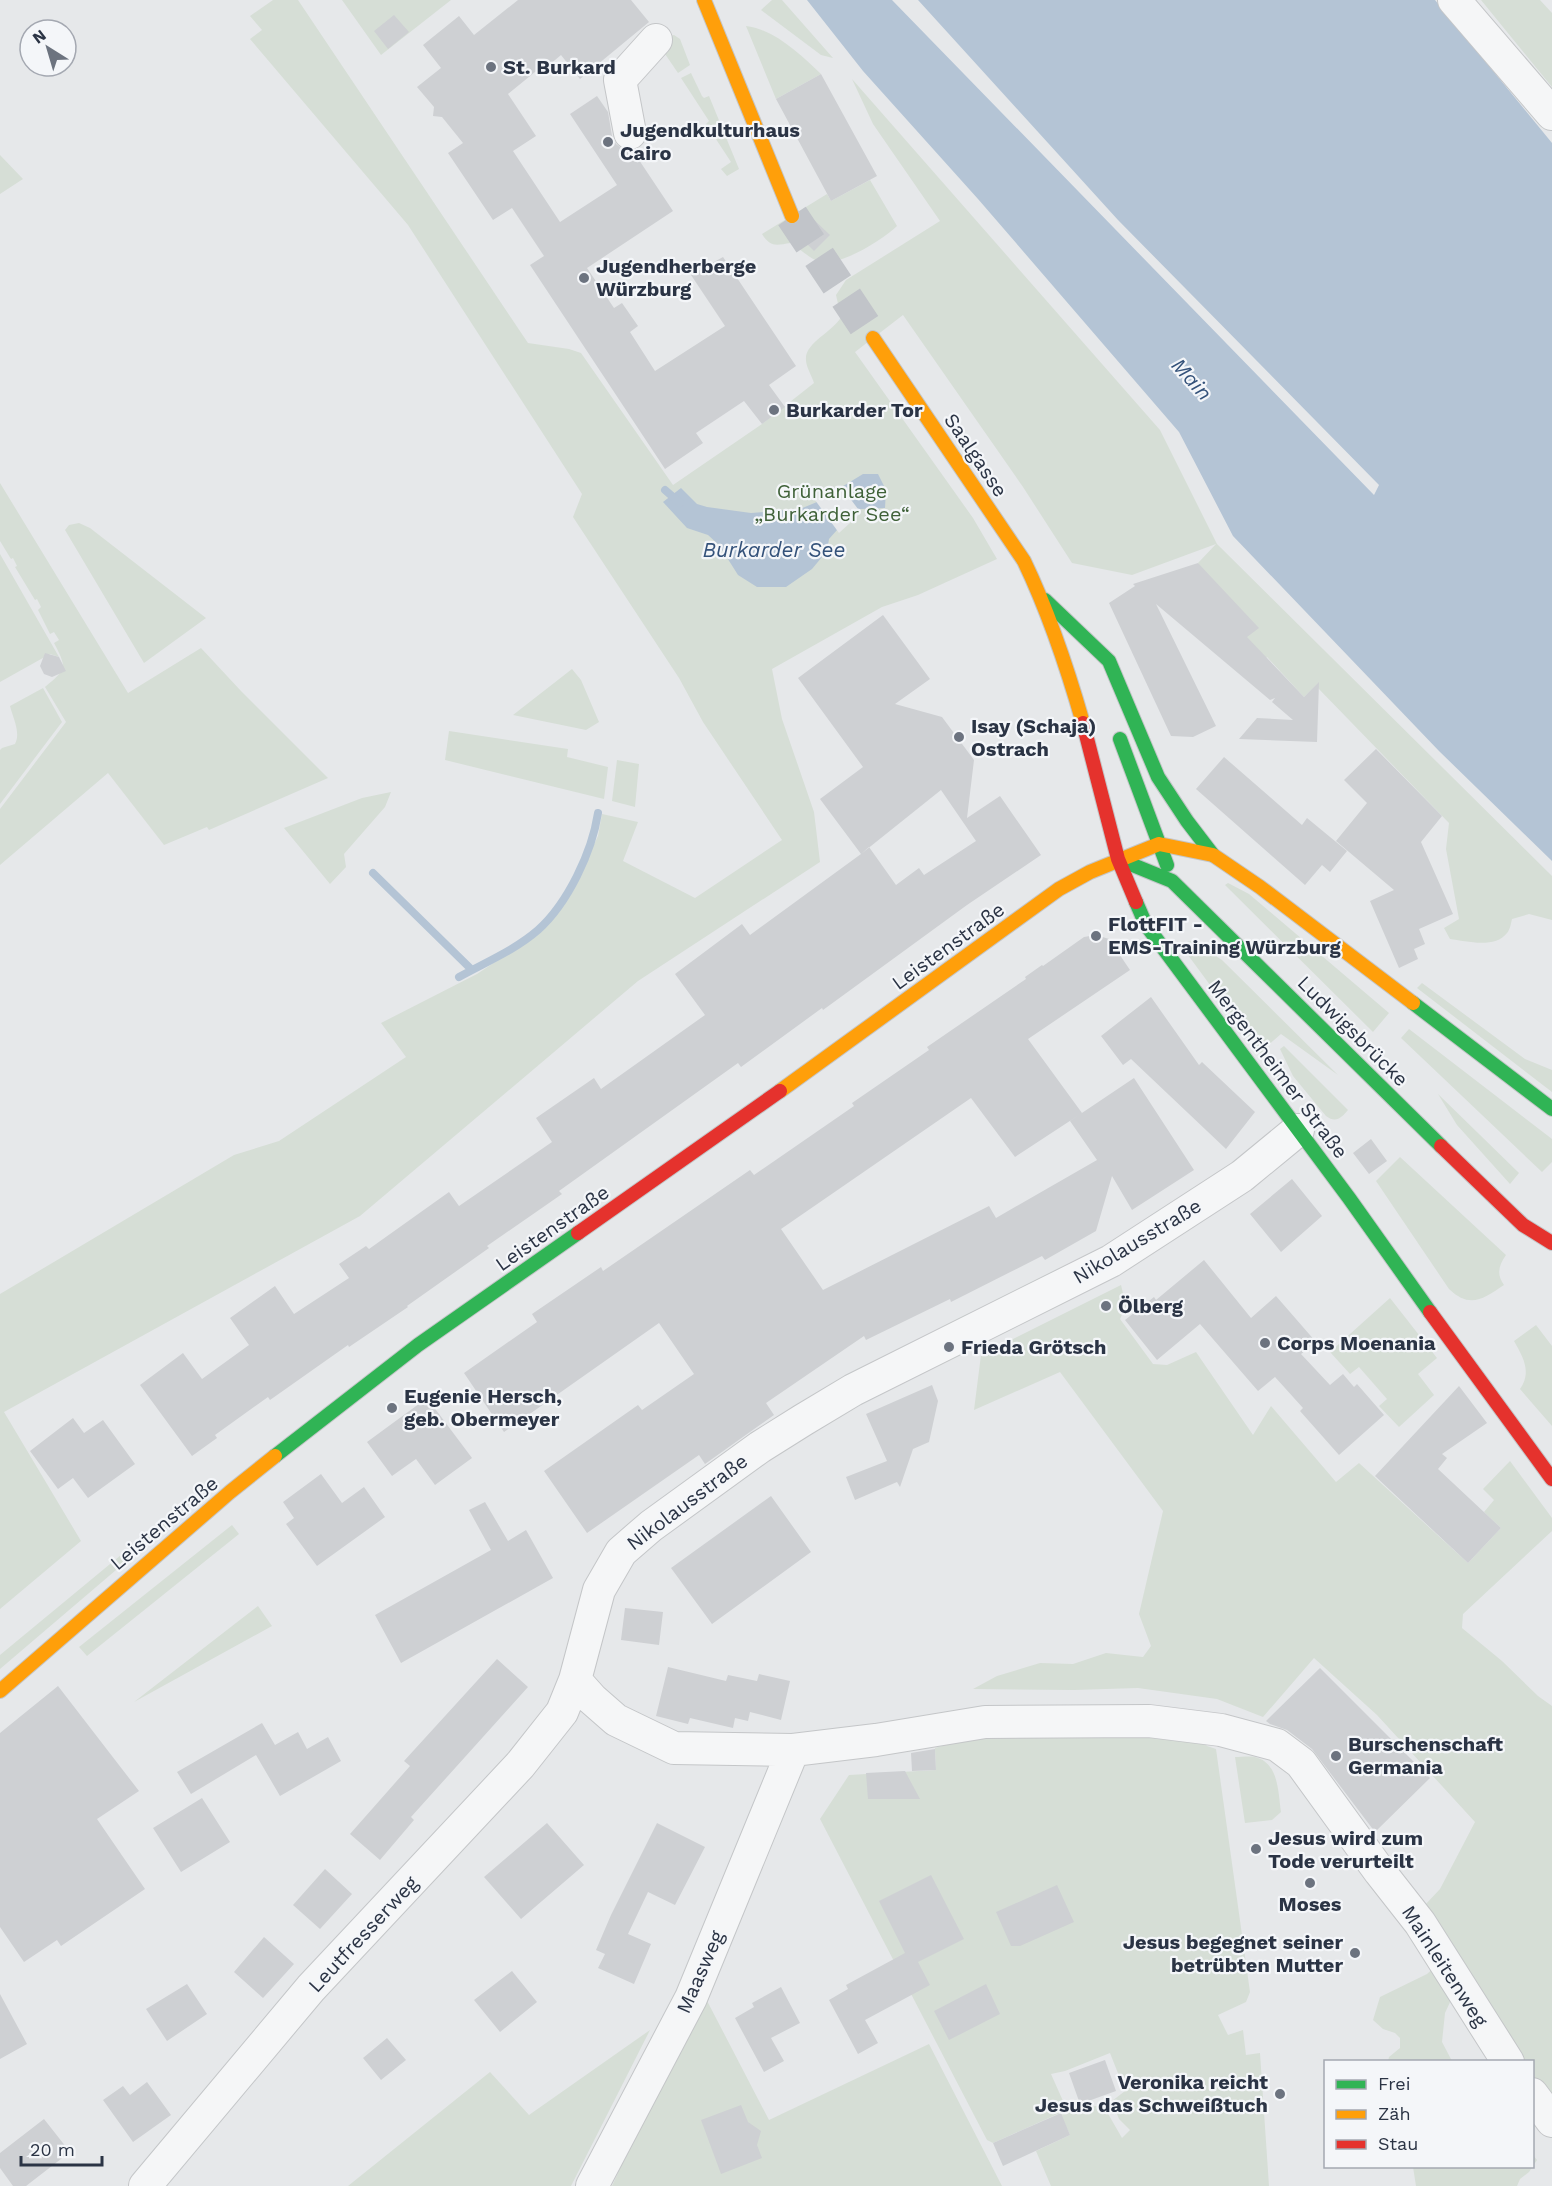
<svg xmlns="http://www.w3.org/2000/svg" width="1552" height="2186" viewBox="0 0 1552 2186" font-family="'Work Sans',sans-serif">
  <rect width="100%" height="100%" fill="#e6e8ea"/>
  <path fill="#d6ded6" fill-rule="evenodd" d="M273,0H298L528,343L569,349L581,353L673,485L762,424L814,383C812,376 806,367 806,360C804,343 833,332 841,317L836,295L846,280L940,221L873,124L852,79L1160,430L1217,544L1552,876V920L1529,914L1512,919C1511,923 1510,930 1507,933C1495,949 1466,941 1450,939L1444,928L1459,919L1446,849L1449,823L1316,686L1304,697L1267,657L1262,662L1198,563L1216,544L1132,575L1072,563L1023,487L903,315L855,352L973,518L997,559L918,595L882,607L772,669L782,719L814,812L820,862L638,981L360,1216L4,1412L81,1541L0,1609V1294L234,1155L279,1141L406,1057L381,1023L477,974L543,930L569,896L598,836L602,814L638,822L623,861L695,898L782,840L703,722L679,678L573,517L582,494L408,225L250,39L262,30L250,16Z
    M342,0H451L381,55Z
    M772,0H782L833,58L821,55L761,10Z
    M1481,0H1540L1552,13V87Z
    M746,26C774,29 801,55 821,74L776,99Z
    M674,35L680,39L690,65L678,73L663,51L669,36Z
    M691,73L702,96L704,98L709,96L739,169L727,176L721,169L731,162L706,124L709,121L681,78Z
    M0,155L23,179L0,194Z
    M870,180L897,226C882,240 839,268 818,261C809,258 799,248 791,243C776,245 771,248 762,234L827,194L831,201Z
    M0,483L128,693L201,648L241,691L328,778L209,830L207,827L164,845L108,773L0,865V809L66,722L45,687C67,669 67,668 54,643L59,640L54,632L50,634L38,610L41,607L37,599L35,600L15,567L17,566L13,558L11,559L0,541Z
    M79,523L90,528L206,618L144,663L65,530L69,525Z
    M0,554L59,657L50,654L0,682Z
    M572,669L581,680L599,722L586,730L513,715Z
    M43,688L62,722L0,804V750L2,748L15,744C21,733 13,718 10,706Z
    M449,731L568,749L567,757L608,767L604,799L445,760Z
    M617,760L639,764L635,807L612,801Z
    M391,792L385,807L344,854L346,867L330,884L284,828L362,798Z
    M1228,883L1249,894L1389,1013L1373,1032L1225,885Z
    M1192,941L1222,960L1338,1075L1281,1034L1266,1047L1283,1084L1185,951L1187,942Z
    M1422,983L1525,1059L1552,1070V1092L1417,988Z
    M1409,1029L1552,1139V1162L1542,1172L1401,1038Z
    M1284,1046L1348,1110C1342,1117 1336,1124 1326,1116L1293,1076L1280,1049Z
    M1438,1094L1519,1173L1510,1184L1457,1125Z
    M1400,1157L1506,1255C1499,1265 1496,1274 1504,1285C1483,1299 1470,1309 1449,1289L1376,1181Z
    M1121,1285L1126,1306L1120,1319L1153,1364L1167,1365L1196,1352L1253,1435L1271,1406L1336,1482L1359,1463L1468,1563L1501,1528L1484,1512L1494,1500L1483,1489L1510,1461L1552,1518V1531L1463,1614L1462,1628L1502,1661L1538,1696L1552,1706V2106L1533,2080L1532,2062L1519,2061L1424,1906L1440,1889L1475,1822L1377,1715L1314,1658L1263,1717L1217,1699L1138,1688L1074,1690L973,1689L997,1676L1040,1663L1073,1664L1106,1653L1143,1657L1151,1646L1139,1614L1163,1511L1060,1372L974,1410L981,1355Z
    M1390,1298L1437,1358L1418,1374L1434,1395L1399,1427L1379,1406L1387,1399L1359,1367L1350,1374L1330,1352Z
    M1536,1325L1552,1346V1426L1520,1389C1532,1372 1523,1357 1514,1341Z
    M179,1507L184,1512L0,1669V1655Z
    M232,1525L239,1534L87,1656L79,1647Z
    M258,1606L272,1626L134,1702Z
    M1060,1732L1200,1738L1207,1746L1216,1749L1250,1992L1246,2002L1218,2015L1228,2035L1243,2030L1246,2055L1260,2053L1269,2186H1051L1036,2151L1070,2135L1060,2113L993,2143L987,2140L820,1819L849,1775L936,1770L935,1748L982,1735ZM1110,2053L1125,2091L1112,2101L1119,2119L1130,2130L1122,2138L1103,2105L1067,2110L1051,2074L1065,2071Z
    M1235,1757C1241,1757 1249,1756 1255,1757C1279,1763 1278,1792 1281,1812L1272,1820L1245,1823Z
    M1436,1966L1451,2000L1445,2013L1442,2042L1452,2061H1388L1389,2057L1400,2048V2038L1395,2033L1383,2029L1373,2020L1380,1997L1427,1974Z
    M704,1995L769,2120L929,2044L1002,2186H612L654,2094Z
    M650,2030L571,2186H348L490,2072L529,2115Z
    M1533,2155L1537,2160L1529,2172L1520,2179L1517,2186H1416L1413,2167L1532,2166Z"/>
  <path fill="#b4c4d5" d="M807,0H892L1374,495L1379,485L1118,220L918,0H1435L1552,143V861L1439,751L1233,536L1179,432L978,199L863,71Z
    M863,474H878L886,490L885,508L861,509L845,521L829,539L827,551L812,569L786,587H757L738,575L719,545L708,535L687,528L663,502L681,488L697,504L707,507L751,513L787,510L788,514L817,502Z"/>
  <path fill="#e6e8ea" d="M840,485L861,513L839,533L815,500Z"/>
  <g fill="none" stroke-linecap="round" stroke-linejoin="round">
    <path stroke="#b4c4d5" stroke-width="8" d="M665,490L680,503
      M373,873L472,970
      M459,977C486,962 515,950 538,930C568,903 592,852 598,813"/>
  </g>
  <path fill="#ced0d3" fill-rule="evenodd" d="M518,0H631L649,22L580,79L561,55L548,66L546,63L508,94L536,136L513,151L560,222L617,185L570,114L597,96L608,112L612,136L616,144L624,150L633,151L673,211L587,268L614,308L622,303L638,326L630,332L655,371L725,326L691,275L723,257L796,366L769,385L785,407L762,424L744,401L696,433L703,443L665,469L530,265L544,256L512,208L493,220L448,153L463,143L442,117L433,116L434,107L417,87L441,68L423,45L459,16L474,35Z
    M394,15L409,32L388,49L374,31Z
    M821,74L877,176L831,201L776,99Z
    M810,216L830,235L814,251L797,234L806,228Z
    M1198,563L1259,628L1247,637L1304,697L1319,682L1317,742L1239,739L1257,718L1293,720L1272,702L1275,698L1270,700L1156,604L1216,726L1193,737L1171,736L1109,603L1135,586L1133,584Z
    M883,615L930,679L895,704L942,717L974,760L967,818L1000,796L1041,855L967,905L823,1010L822,1008L741,1067L738,1063L559,1191L562,1194L487,1246L489,1248L407,1306L408,1307L349,1347L348,1345L270,1400L268,1397L215,1435L217,1438L192,1456L140,1385L183,1353L202,1379L249,1345L230,1318L275,1286L294,1314L349,1278L339,1264L366,1246L369,1249L449,1192L459,1206L552,1142L536,1118L594,1078L601,1089L705,1015L675,974L742,924L750,935L861,854L820,799L863,767L798,678ZM941,790L976,841L924,875L919,868L896,885L869,847L861,854Z
    M45,653L59,657L66,671L52,677L44,674L40,666Z
    M1376,749L1442,816L1421,842L1453,914L1419,929L1425,944L1414,949L1418,959L1399,968L1370,901L1394,890L1336,841L1367,803L1344,780Z
    M1224,757L1302,825L1307,818L1347,851L1330,872L1322,865L1305,885L1196,789Z
    M1096,935L1109,939L1130,970L1028,1039L1082,1113L1015,1157L971,1098L781,1229L823,1290L989,1206L996,1218L1097,1160L1070,1121L1134,1078L1194,1170L1132,1210L1112,1176L1096,1231L1045,1260L1042,1256L951,1302L950,1299L866,1340L864,1336L766,1403L774,1415L705,1464L699,1455L587,1533L544,1471L638,1405L642,1410L694,1374L659,1323L504,1432L464,1373L537,1322L532,1314L601,1267L603,1271L750,1170L754,1175L854,1106L852,1103L929,1050L927,1047L1026,979L1025,977L1042,965L1043,966L1084,937Z
    M1151,997L1199,1065L1202,1062L1255,1112L1226,1149L1131,1059L1123,1065L1101,1036Z
    M1371,1139L1387,1161L1369,1174L1353,1153Z
    M1292,1179L1322,1216L1281,1252L1250,1214Z
    M1204,1260L1251,1318L1276,1296L1316,1342L1301,1354L1330,1385L1343,1374L1354,1387L1357,1384L1384,1415L1339,1455L1300,1411L1303,1408L1275,1377L1258,1391L1200,1324L1157,1360L1125,1320L1154,1297L1156,1300Z
    M932,1385L938,1401L929,1442L913,1449L900,1487L897,1482L855,1500L846,1477L887,1461L866,1414Z
    M1459,1386L1487,1423L1442,1454L1447,1458L1438,1469L1501,1528L1468,1563L1375,1476Z
    M427,1398L472,1458L435,1485L416,1459L392,1476L367,1442Z
    M73,1418L84,1433L103,1420L135,1464L88,1498L73,1478L58,1489L30,1451Z
    M321,1474L342,1503L364,1487L385,1517L317,1566L286,1524L294,1518L283,1502Z
    M771,1496L811,1552L712,1624L671,1568Z
    M485,1502L508,1541L526,1530L553,1578L401,1663L375,1615L491,1550L469,1510Z
    M625,1608L663,1612L659,1645L621,1640Z
    M497,1659L528,1687L411,1817L414,1820L380,1860L350,1834L410,1766L404,1761Z
    M668,1667L726,1681L728,1675L757,1681L759,1674L790,1681L781,1720L750,1712L748,1721L735,1718L733,1728L690,1718L688,1724L656,1716Z
    M1320,1668L1430,1778L1375,1832L1312,1749L1287,1730L1270,1724L1266,1721Z
    M58,1686L139,1791L97,1819L145,1889L61,1946L57,1940L24,1962L0,1927V1733Z
    M262,1723L275,1745L298,1732L307,1749L328,1737L341,1761L280,1796L256,1755L191,1794L177,1772Z
    M935,1749L936,1770L912,1771L911,1753Z
    M905,1771L920,1799H868L866,1773Z
    M202,1798L230,1842L181,1872L153,1828Z
    M547,1823L584,1865L521,1919L484,1877Z
    M657,1823L705,1847L675,1905L648,1892L628,1934L651,1944L634,1984L598,1968L605,1954L596,1950L611,1915Z
    M325,1869L352,1894L320,1929L293,1905Z
    M931,1875L964,1939L918,1962L930,1985L865,2020L878,2043L858,2054L829,2000L848,1989L846,1985L905,1953L879,1901Z
    M1057,1885L1074,1922L1020,1946H1011L996,1912Z
    M264,1937L294,1964L263,1998L234,1972Z
    M512,1971L537,2002L500,2032L474,2000Z
    M187,1984L207,2014L167,2041L146,2009Z
    M986,1984L1000,2014L949,2040L934,2011Z
    M781,1987L800,2023L771,2038L784,2061L764,2072L735,2018L754,2007L752,2003Z
    M0,1994L27,2044L0,2059Z
    M387,2038L406,2060L381,2080L363,2058Z
    M1105,2060L1116,2091L1080,2104L1069,2073Z
    M147,2082L171,2115L133,2142L103,2100L123,2086L130,2095Z
    M741,2105L748,2122L761,2131L757,2145L762,2158L721,2174L701,2120Z
    M1061,2113L1070,2135L1003,2166L993,2143Z
    M44,2119L70,2152L26,2186H13L0,2168V2153Z"/>
  <g fill="none" stroke-linecap="round" stroke-linejoin="round">
    <path stroke="#c1c4c9" stroke-width="33" stroke-dasharray="33 16" stroke-linecap="butt" d="M792,216L873,338"/>
    <g stroke="#c4c6c8" stroke-width="34">
      <path id="street" d="M1454,0L1552,114
        M630,133L620,80L656,40
        M575,1680L592,1699L616,1720L674,1748L793,1750L876,1740L985,1722L1149,1721L1221,1730L1277,1745L1301,1763L1380,1872L1420,1923L1508,2062
        M1532,2094L1552,2121
        M145,2186L311,1988L520,1765L562,1712L575,1680L599,1590L621,1552L651,1526L760,1447L803,1420L853,1390L1111,1261L1242,1176L1298,1130
        M592,2186L691,1998L793,1750"/>
    </g>
    <g stroke="#c4c6c8" stroke-width="16">
      <path id="fast" d="M1045,600L1109,661L1158,777L1187,821L1213,855
        M1120,739L1167,865
        M1118,859L1172,881L1441,1146
        M1136,902L1146,925L1349,1198L1430,1312
        M1413,1003L1552,1109
        M275,1456L418,1345L578,1233"/>
    </g>
    <g stroke="#c4c6c8" stroke-width="16">
      <path id="slow" d="M704,0L792,216
        M873,338L1024,561C1049,613 1067,667 1083,723
        M1159,844L1213,855L1260,887L1413,1003
        M780,1091L1059,889L1090,872L1159,844
        M0,1691L230,1492L275,1456"/>
    </g>
    <g stroke="#c4c6c8" stroke-width="16">
      <path id="jam" d="M1083,723L1118,859L1136,902
        M1441,1146L1523,1225L1552,1243
        M578,1233L780,1091
        M1430,1312L1552,1479"/>
    </g>
    <use href="#street" stroke="#f5f6f7" stroke-width="32"/>
    <use href="#fast" stroke="#30b455" stroke-width="14"/>
    <use href="#slow" stroke="#ff9f0a" stroke-width="14"/>
    <use href="#jam" stroke="#e5322d" stroke-width="14"/>
  </g>
  <g fill="#6c737f" stroke="#f4f6f9" stroke-width="2">
    <circle cx="491" cy="67" r="6"/>
    <circle cx="608" cy="142" r="6"/>
    <circle cx="584" cy="278" r="6"/>
    <circle cx="774" cy="410" r="6"/>
    <circle cx="959" cy="737" r="6"/>
    <circle cx="1096" cy="936" r="6"/>
    <circle cx="1106" cy="1306" r="6"/>
    <circle cx="1265" cy="1343" r="6"/>
    <circle cx="949" cy="1347" r="6"/>
    <circle cx="392" cy="1408" r="6"/>
    <circle cx="1336" cy="1756" r="6"/>
    <circle cx="1256" cy="1849" r="6"/>
    <circle cx="1310" cy="1883" r="6"/>
    <circle cx="1355" cy="1953" r="6"/>
    <circle cx="1280" cy="2094" r="6"/>
  </g>
  <g text-anchor="middle" dominant-baseline="central" stroke-width="4.5" stroke-linejoin="round" paint-order="stroke">
    <g font-size="20" font-weight="bold" fill="#2b3445" stroke="#f4f6f9" text-anchor="start">
      <text x="503" y="67">St. Burkard</text>
      <text x="620" y="130">Jugendkulturhaus<tspan x="620" dy="23">Cairo</tspan></text>
      <text x="596" y="266">Jugendherberge<tspan x="596" dy="23">Würzburg</tspan></text>
      <text x="786" y="410">Burkarder Tor</text>
      <text x="971" y="726">Isay (Schaja)<tspan x="971" dy="23">Ostrach</tspan></text>
      <text x="1108" y="924">FlottFIT -<tspan x="1108" dy="23">EMS-Training Würzburg</tspan></text>
      <text x="1118" y="1306">Ölberg</text>
      <text x="1277" y="1343">Corps Moenania</text>
      <text x="961" y="1347">Frieda Grötsch</text>
      <text x="404" y="1396">Eugenie Hersch,<tspan x="404" dy="23">geb. Obermeyer</tspan></text>
      <text x="1348" y="1744">Burschenschaft<tspan x="1348" dy="23">Germania</tspan></text>
      <text x="1268" y="1838">Jesus wird zum<tspan x="1268" dy="23">Tode verurteilt</tspan></text>
      <text x="1310" y="1904" text-anchor="middle">Moses</text>
      <text x="1343" y="1942" text-anchor="end">Jesus begegnet seiner<tspan x="1343" dy="23">betrübten Mutter</tspan></text>
      <text x="1268" y="2082" text-anchor="end">Veronika reicht<tspan x="1268" dy="23">Jesus das Schweißtuch</tspan></text>
    </g>
    <g font-size="20" fill="#2b3445" stroke="#f4f6f9">
      <text transform="translate(976 455) rotate(56)">Saalgasse</text>
      <text transform="translate(948 946) rotate(-36)">Leistenstraße</text>
      <text transform="translate(1353 1031) rotate(45)">Ludwigsbrücke</text>
      <text transform="translate(1278 1069) rotate(53)">Mergentheimer Straße</text>
      <text transform="translate(552 1228) rotate(-35)">Leistenstraße</text>
      <text transform="translate(1137 1241) rotate(-31)">Nikolausstraße</text>
      <text transform="translate(687 1502) rotate(-37)">Nikolausstraße</text>
      <text transform="translate(164 1523) rotate(-40)">Leistenstraße</text>
      <text transform="translate(363 1934) rotate(-47)">Leutfresserweg</text>
      <text transform="translate(1445 1966) rotate(57)">Mainleitenweg</text>
      <text transform="translate(700 1972) rotate(-66)">Maasweg</text>
    </g>
    <g font-size="20" fill="#3f6138" stroke="#f4f6f9">
      <text x="832" y="491">Grünanlage<tspan x="832" dy="23">„Burkarder See“</tspan></text>
    </g>
    <g font-size="21" font-style="italic" fill="#34527a" stroke="#f4f6f9">
      <text transform="translate(1192 379) rotate(48)">Main</text>
      <text x="774" y="549">Burkarder See</text>
    </g>
  </g>
  <rect x="1324" y="2060" width="210" height="108" fill="#f4f6f9" stroke="#a4a8b1" stroke-width="1.5"/>
  <rect x="1336" y="2080" width="30" height="9" fill="#30b455" stroke="#a4a8b1" stroke-width="1.5"/>
  <text x="1378" y="2090" font-size="18" fill="#2b3445">Frei</text>
  <rect x="1336" y="2110" width="30" height="9" fill="#ff9f0a" stroke="#a4a8b1" stroke-width="1.5"/>
  <text x="1378" y="2120" font-size="18" fill="#2b3445">Zäh</text>
  <rect x="1336" y="2140" width="30" height="9" fill="#e5322d" stroke="#a4a8b1" stroke-width="1.5"/>
  <text x="1378" y="2150" font-size="18" fill="#2b3445">Stau</text>
  <g transform="translate(48 48) rotate(323)"><circle r="28" fill="#f4f6f9" stroke="#a4a8b1" stroke-width="1.5"/>
  <path d="M0-4.5L10 22L0 15L-10 22Z" fill="#6c737f"/>
  <text y="-9" font-size="16" font-weight="bold" text-anchor="middle" fill="#2b3445">N</text>
  </g>
  <path d="M21 2156v9h81v-9" fill="none" stroke="#2b3445" stroke-width="3"/>
  <text x="30" y="2156" font-size="18" fill="#2b3445" stroke="#f4f6f9" stroke-width="4.5" paint-order="stroke">20 m</text>
</svg>
